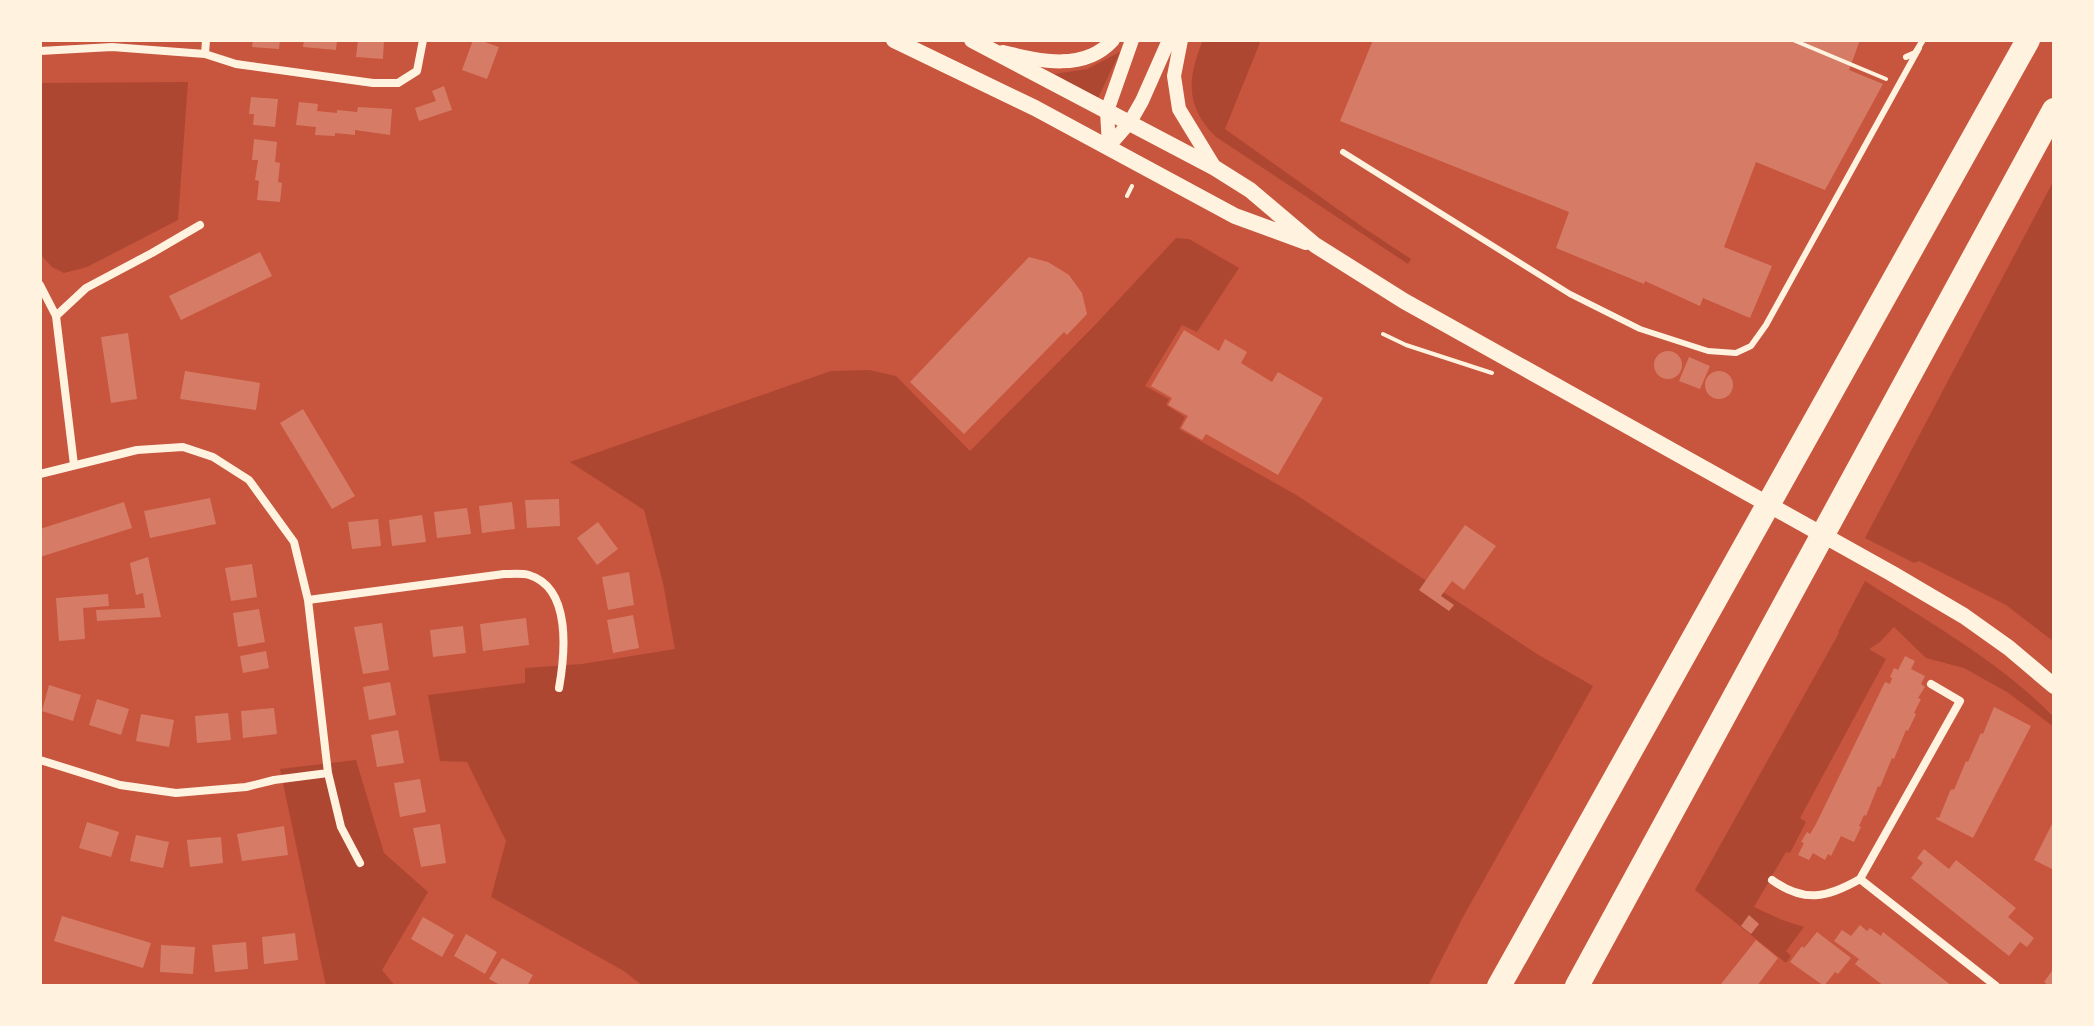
<svg xmlns="http://www.w3.org/2000/svg" width="2094" height="1026" viewBox="0 0 2094 1026" font-family="Lato,sans-serif">
  <rect width="100%" height="100%" fill="#c8553d"/>
  <path fill="#ae4732" d="M1203,40H1261L1225,129L1367,230L1411,259L1408,264L1216,137C1185,106 1187,79 1203,40Z
    M1120,52L1098,98L1054,74L1087,69Z
    M188,82L178,220L87,267L64,273L52,267L40,254V83Z
    M2054,180V642L2006,605L1919,561L1914,563L1865,538Z
    M1176,238L1189,239L1239,268L1197,332L1182,325L1145,386L1169,399L1166,405L1185,417L1179,429L1298,496L1537,654L1593,686L1463,917L1428,986H643L624,971L491,897L506,841L467,762L440,761L428,695L525,683V668L582,664L675,649L663,583L644,510L570,462L831,371L869,370L896,376L970,451L1096,324Z
    M1865,581C1930,623 1999,661 2054,717V727L2007,692L1964,668L1926,658L1894,627L1880,642L1869,649L1886,659L1800,818L1806,822L1790,853L1786,852L1754,907L1782,920L1804,927L1786,951L1791,956L1786,963L1695,890L1839,633L1838,632Z
    M356,760L384,853L428,892L382,970L395,986H326L280,769Z"/>
  <path fill="#d67c66" d="M253,40H280L279,49L252,47Z
    M304,40H337L336,50L303,47Z
    M358,40H384L383,59L356,57Z
    M473,40H479L499,47L487,79L462,70Z
    M1373,40H1860L1849,70L1883,84L1825,190L1756,162L1724,247L1772,266L1750,318L1703,298L1700,306L1645,281L1644,284L1556,248L1569,212L1340,121Z
    M444,86L452,110L419,121L415,108L436,101L432,91Z
    M251,97L278,99L275,127L253,125L254,114H249Z
    M299,102L318,104L317,111L337,113V110L357,112L358,107L392,109L390,135L355,130V135L335,133V136L315,135L316,127L296,125Z
    M254,139L277,142L275,162L280,163L278,182L282,183L280,202L257,200L259,181L255,180L258,160H252Z
    M260,252L272,276L181,320L169,296Z
    M1029,257L1048,262L1069,275L1082,293L1087,314L1067,335L1064,332L964,434L910,382Z
    M1184,330L1219,351L1225,339L1247,352L1241,363L1272,382L1278,372L1323,398L1278,475L1206,434L1202,440L1181,428L1188,416L1168,405L1172,398L1151,386Z
    M128,333L137,399L111,403L101,337Z
    M1654 365a14 14 0 1 1 28 0a14 14 0 1 1-28 0Z
    M1689,357L1710,366L1700,389L1679,381Z
    M185,371L260,383L256,410L180,399Z
    M1705 385a14 14 0 1 1 28 0a14 14 0 1 1-28 0Z
    M303,409L355,496L332,509L280,423Z
    M210,498L216,524L150,538L144,511Z
    M559,499L560,526L527,528L525,500Z
    M124,502L132,528L40,557V529Z
    M512,502L515,529L482,533L479,506Z
    M467,508L471,534L437,538L434,512Z
    M422,515L426,542L392,546L389,520Z
    M378,519L381,546L352,549L348,522Z
    M598,522L618,549L597,565L577,538Z
    M1465,525L1496,546L1464,590L1452,581L1441,596L1454,605L1449,611L1419,590Z
    M148,557L161,617L97,621L96,610L145,608L143,593L136,595L130,563Z
    M252,564L257,597L231,601L225,568Z
    M629,572L634,605L608,610L602,577Z
    M108,594L109,606L83,608L85,639L59,641L56,598Z
    M259,609L265,642L238,647L233,613Z
    M633,615L639,648L613,653L607,620Z
    M526,618L529,645L483,651L480,624Z
    M382,623L389,670L363,674L354,627Z
    M463,626L466,653L433,657L430,630Z
    M266,651L269,668L243,673L240,656Z
    M1905,656L1915,661L1911,669L1925,676L1921,684L1925,687L1918,698L1921,699L1914,713L1916,714L1908,731L1906,730L1894,759L1892,758L1880,787L1878,786L1866,816L1864,815L1859,826L1861,827L1854,842L1841,836L1831,856L1828,854L1825,860L1813,853L1809,860L1798,855L1804,843L1801,842L1807,832L1810,834L1816,824L1885,682L1890,684L1892,678L1890,677L1894,668L1898,670Z
    M390,682L396,715L369,720L363,687Z
    M49,685L81,695L73,721L42,711Z
    M97,699L129,709L121,735L89,725Z
    M1994,707L2031,726L1973,838L1936,819L1937,817L1939,818L1950,791L1952,789L1954,790L1966,761L1968,762L1980,735L1981,733L1983,734Z
    M274,708L277,734L243,738L241,711Z
    M228,713L231,740L197,743L195,716Z
    M141,714L174,720L169,747L136,741Z
    M398,730L404,763L377,767L371,735Z
    M420,779L426,812L400,817L394,783Z
    M2054,820V870L2034,860Z
    M87,822L119,832L111,857L79,848Z
    M440,824L446,863L421,867L413,828Z
    M284,826L288,855L242,861L237,834Z
    M136,835L169,842L163,868L130,861Z
    M221,837L223,863L190,867L187,840Z
    M1924,849L1949,869L1956,860L2016,908L2008,917L2034,938L2027,947L2020,942L2009,956L1911,878L1923,863L1917,858Z
    M1749,915L1759,924L1751,934L1741,926Z
    M62,916L151,943L143,968L54,941Z
    M423,917L454,935L442,957L411,939Z
    M1860,925L1867,931L1870,928L1881,936L1883,932L1952,986H1884L1855,964L1859,959L1834,941L1842,930L1851,936Z
    M1817,932L1851,958L1838,974L1835,972L1824,986L1790,962L1802,946L1804,948Z
    M295,933L298,960L264,964L262,937Z
    M466,934L497,952L485,974L454,956Z
    M1756,940L1778,958L1757,986H1723L1721,984Z
    M246,942L248,969L215,972L212,945Z
    M161,945L195,947L193,974L160,972Z
    M502,958L533,975L527,986H502L489,979Z
    M2054,968V986H2049L2044,982Z"/>
  <g fill="none" stroke-linecap="round" stroke-linejoin="round">
    <path stroke="#fff3e0" stroke-width="4" d="M1793,40L1886,79
      M1127,196L1132,186
      M1383,334L1406,345L1492,373"/>
    <path stroke="#fff3e0" stroke-width="6" d="M1906,57L1915,53L1923,40
      M1343,152L1570,294L1640,329L1708,351L1736,353L1751,346L1766,325L1919,48"/>
    <path stroke="#fff3e0" stroke-width="8" d="M40,51L112,47L205,54L236,64L373,83H398L417,71L423,40
      M205,54L206,40
      M40,285L56,316L74,465
      M56,316L86,288L152,253L200,225
      M40,474L137,450L183,447L213,457L249,480L294,542L308,600L328,773L341,827L360,863
      M308,600L504,574C511,574 522,573 529,575C572,588 565,654 559,688
      M40,760L120,785L176,793L246,787L274,780L328,773
      M1860,879L1960,701L1931,684
      M1772,880C1804,903 1827,898 1860,879L1996,986"/>
    <path stroke="#fff3e0" stroke-width="14" d="M1181,40L1174,76L1179,109L1215,168
      M1003,52C1040,61 1084,72 1113,40
      M1109,146L1130,122L1142,101L1169,40
      M1109,146L1107,111L1132,40"/>
    <path stroke="#fff3e0" stroke-width="16" d="M894,40L1035,108L1235,216L1306,242
      M972,40L1215,168L1250,190L1315,245L1404,301L1891,573L1964,616L2009,648L2054,686"/>
    <path stroke="#fff3e0" stroke-width="24" d="M1499,986L2028,40
      M1577,986L2054,110"/>
  </g>
  <rect width="2094" height="1026" fill="none" stroke="#fff3e0" stroke-width="84"/>
</svg>
